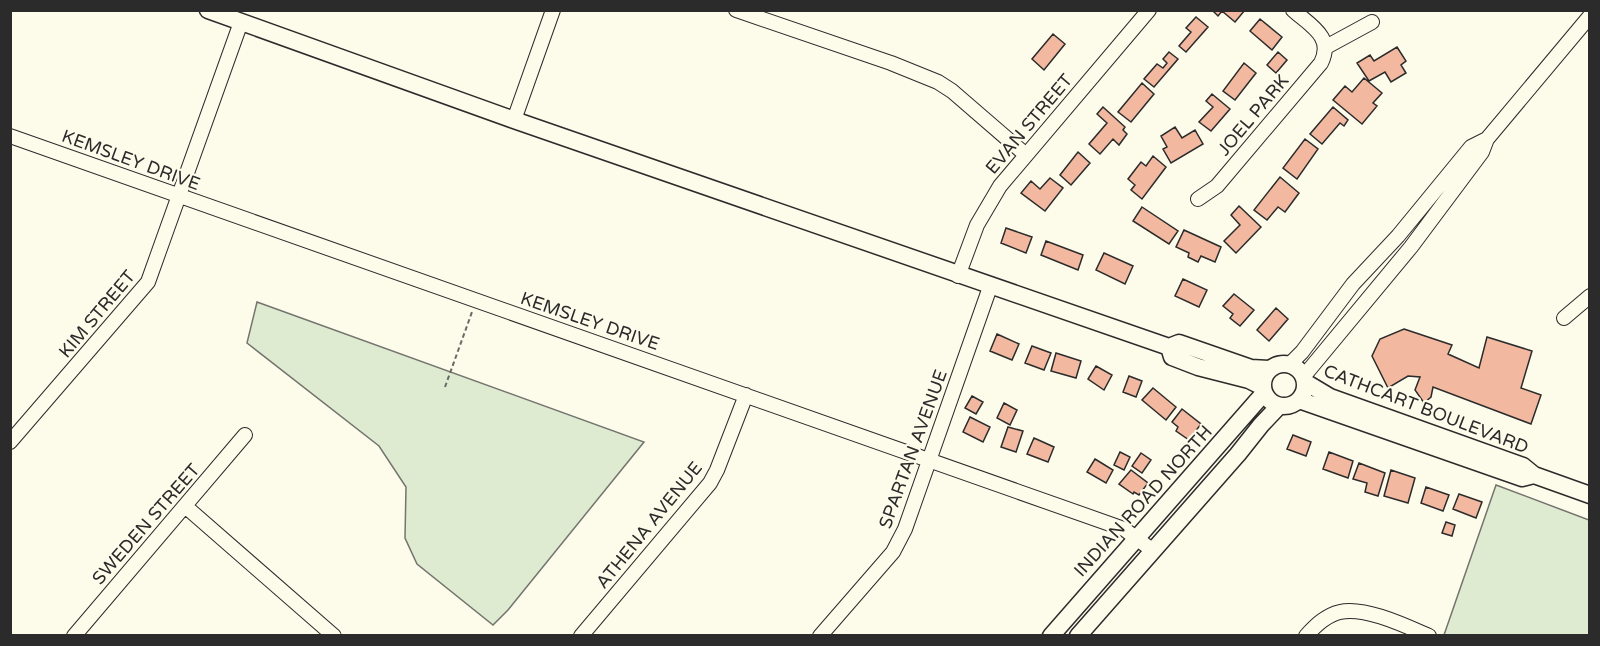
<svg xmlns="http://www.w3.org/2000/svg" width="1600" height="646" viewBox="0 0 1600 646" font-family="'Varela Round',sans-serif">
  <rect width="100%" height="100%" fill="#fdfbea"/>
  <path fill="#deebd1" stroke="#74746e" stroke-width="1.5" d="M257,302L644,442L508,610L493,625L417,564L405,538L406,487L379,446L247,343Z
    M1496,485L1589,520V635H1444Z"/>
  <path fill="#f2b8a0" stroke="#2b2b2b" stroke-width="1.5" d="M1212,10H1245L1235,22L1222,11L1218,16Z
    M1196,17L1208,27L1186,52L1179,46L1191,32L1186,28Z
    M1260,19L1282,37L1272,50L1250,31Z
    M1053,34L1065,44L1044,70L1032,59Z
    M1397,47L1406,61L1401,65L1406,73L1391,82L1385,72L1369,81L1357,63L1370,55L1374,61Z
    M1169,52L1178,59L1154,87L1144,79L1157,64L1163,68L1167,63L1163,59Z
    M1278,52L1287,60L1276,73L1267,65Z
    M1244,63L1256,73L1235,100L1223,91Z
    M1364,78L1382,93L1373,103L1377,106L1362,124L1333,100L1345,86L1352,92Z
    M1142,83L1154,94L1131,122L1118,112Z
    M1212,94L1230,109L1211,131L1199,122L1213,107L1206,101Z
    M1103,107L1125,127L1123,130L1127,134L1119,145L1113,139L1100,154L1089,144L1107,123L1097,114Z
    M1333,107L1348,120L1344,126L1340,123L1322,144L1310,134Z
    M1175,127L1182,138L1195,130L1203,144L1171,163L1163,149L1167,147L1161,136Z
    M1305,139L1318,149L1297,179L1283,168Z
    M1078,152L1090,163L1071,185L1060,175Z
    M1153,156L1166,167L1142,199L1131,190L1135,185L1128,179L1141,162L1146,166Z
    M1280,177L1299,193L1285,212L1278,207L1267,220L1254,210Z
    M1050,178L1063,188L1045,211L1021,193L1031,181L1040,189Z
    M1239,206L1261,227L1236,253L1224,241L1240,225L1231,215Z
    M1142,207L1178,231L1169,244L1133,221Z
    M1006,228L1032,237L1026,253L1001,243Z
    M1184,230L1221,247L1215,262L1201,256L1198,262L1188,257L1189,253L1176,247Z
    M1046,241L1083,255L1078,270L1041,255Z
    M1104,253L1133,266L1125,284L1096,270Z
    M1183,279L1207,290L1199,307L1175,296Z
    M1234,294L1254,310L1240,326L1230,318L1233,314L1223,306Z
    M1276,308L1288,319L1269,341L1257,330Z
    M1404,329L1452,345L1448,354L1479,368L1487,337L1532,351L1521,388L1541,395L1531,424L1433,387L1431,397L1424,403L1415,390L1420,377L1408,376L1388,388L1372,356L1380,339Z
    M997,334L1019,344L1012,360L990,351Z
    M1032,346L1051,353L1044,370L1025,363Z
    M1056,353L1081,361L1076,378L1051,371Z
    M1096,366L1112,375L1104,390L1088,379Z
    M1129,376L1142,381L1136,397L1123,392Z
    M1153,388L1176,407L1166,420L1142,400Z
    M972,396L983,402L976,414L965,408Z
    M1004,403L1017,410L1010,425L997,418Z
    M1182,409L1201,424L1189,440L1176,431L1178,427L1172,422Z
    M970,417L990,427L983,442L963,432Z
    M1008,427L1023,431L1016,452L1001,447Z
    M1293,435L1311,442L1306,456L1287,449Z
    M1034,438L1054,447L1048,462L1027,454Z
    M1120,452L1130,457L1124,470L1114,465Z
    M1329,452L1353,461L1348,478L1323,469Z
    M1141,453L1151,460L1142,473L1132,466Z
    M1095,459L1113,470L1106,483L1087,472Z
    M1359,463L1385,473L1378,496L1365,492L1367,483L1353,479Z
    M1131,470L1148,483L1139,495L1134,492L1133,494L1119,484Z
    M1391,470L1415,478L1408,503L1384,496Z
    M1426,487L1449,495L1443,511L1421,503Z
    M1459,494L1482,502L1476,518L1453,509Z
    M1446,522L1455,525L1452,536L1442,533Z"/>
  <g fill="none" stroke-linecap="round" stroke-linejoin="round">
    <g stroke="#2b2b2b" stroke-width="16">
      <path id="minor" d="M736,10L891,63L938,82L952,91L1026,155
        M1326,47L1372,22
        M514,120L553,10
        M10,136L1124,529L1152,550
        M1198,199L1217,186L1321,63C1334,37 1311,26 1293,10
        M958,276L977,225L1000,186L1149,10
        M1564,318L1590,296
        M1290,364L1302,352L1353,284L1398,236L1471,147L1487,139
        M1304,376L1411,247L1482,152L1487,139L1590,16
        M10,442L148,282L241,22
        M185,506L334,636
        M74,636L245,435
        M581,636L710,483L717,470L746,395
        M820,636L893,552L905,529L990,287
        M1306,636C1315,626 1326,615 1340,612C1364,606 1406,626 1429,636"/>
    </g>
    <g stroke="#2b2b2b" stroke-width="19">
      <path id="major" d="M208,10L514,120L1169,347L1179,343L1251,368L1269,369
        M1169,347L1172,357L1198,367L1249,380L1263,387
        M1263 385a21 21 0 1 1 42 0a21 21 0 1 1-42 0Z
        M1305,382L1330,397L1523,466L1534,475L1590,495
        M1299,400L1522,478L1534,475
        M1051,636L1264,393
        M1078,636L1238,454L1261,425L1279,406"/>
    </g>
    <path stroke="#6a6964" stroke-width="2" stroke-dasharray="4.5 3" stroke-linecap="butt" d="M445,387L472,312"/>
    <use href="#minor" stroke="#fdfbea" stroke-width="14"/>
    <use href="#major" stroke="#fdfbea" stroke-width="16"/>
  </g>
  <g text-anchor="middle" dominant-baseline="central" stroke-width="4.5" stroke-linejoin="round" paint-order="stroke">
    <g font-size="18" fill="#2b2b2b" stroke="#fdfbea">
      <text transform="translate(1253 115) rotate(-50)">JOEL PARK</text>
      <text transform="translate(1029 124) rotate(-50)">EVAN STREET</text>
      <text transform="translate(131 160) rotate(20)">KEMSLEY DRIVE</text>
      <text transform="translate(97 314) rotate(-50)">KIM STREET</text>
      <text transform="translate(590 321) rotate(19)">KEMSLEY DRIVE</text>
      <text transform="translate(1426 409) rotate(21)">CATHCART BOULEVARD</text>
      <text transform="translate(913 449) rotate(-70)">SPARTAN AVENUE</text>
      <text transform="translate(1143 501) rotate(-48)">INDIAN ROAD NORTH</text>
      <text transform="translate(146 524) rotate(-49)">SWEDEN STREET</text>
      <text transform="translate(649 525) rotate(-51)">ATHENA AVENUE</text>
    </g>
  </g>
  <rect width="1600" height="646" fill="none" stroke="#2b2b2b" stroke-width="24"/>
</svg>
